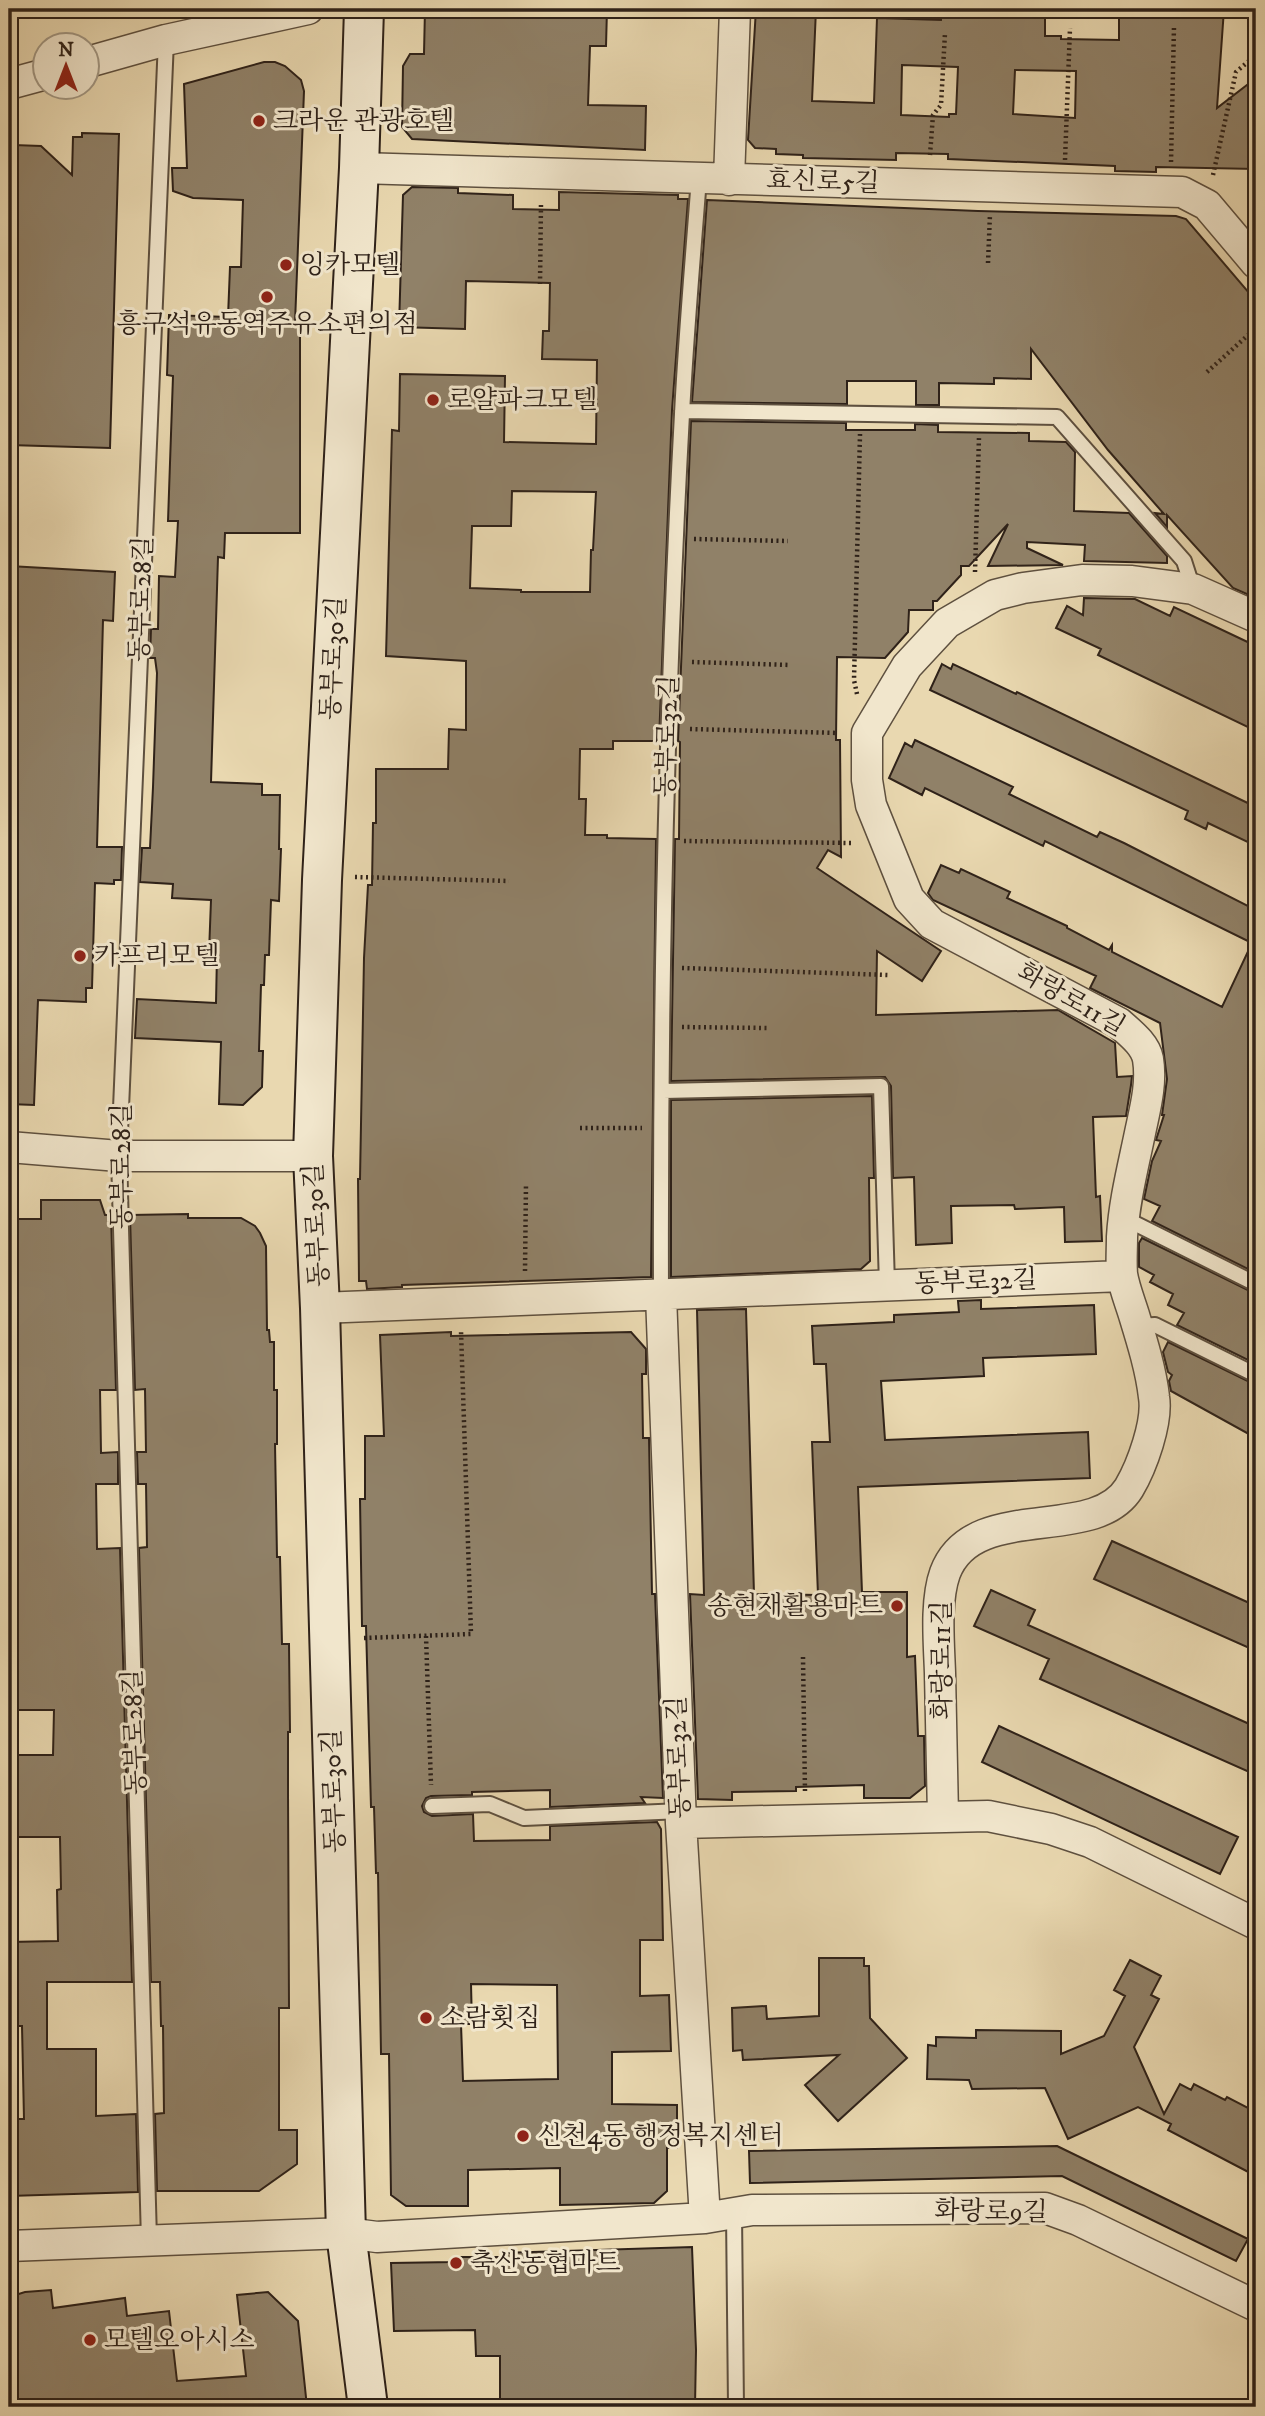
<svg xmlns="http://www.w3.org/2000/svg" width="1265" height="2416" viewBox="0 0 1265 2416" font-family="'IM FELL DW Pica','Noto Serif KR',serif">
  <rect width="100%" height="100%" fill="#e9d8b0"/>
  <filter id="stains"><feTurbulence type="fractalNoise" baseFrequency=".00286" numOctaves="4"/><feColorMatrix values="0 0 0 0 .2 0 0 0 0 .09 0 0 0 0 .02 0 0 0 .5 -.17"/></filter>
  <radialGradient id="worn" r=".72"><stop offset=".6" stop-color="#630" stop-opacity="0"/><stop offset="1" stop-color="#630" stop-opacity=".3"/></radialGradient>
  <path fill="#908168" stroke="#2f2219" stroke-width="2" fill-rule="evenodd" d="M425,9H607L606,46H590L588,105L646,106L645,150L412,139L402,127L403,66L410,54H424Z
    M756,9H816L812,101L874,103L877,18L941,20L942,9H1045V36H1061V39L1119,40V9H1224L1217,108L1256,78V169L1156,167V172L1115,171V166L948,159V154L896,153V160L803,158V155L776,154V149L755,148L748,140ZM902,65L958,67L956,114H949V117L901,115ZM1015,70L1076,71L1075,118L1013,114Z
    M264,62H275L285,66L301,80L304,91L295,323H300V533H225L224,558L218,557L211,782L262,784V795H280L279,849H281L279,901L271,900L269,955H265L264,985H261L259,1051H263L262,1087L243,1105L219,1104L221,1042L135,1038L137,999L216,1003L217,954L209,953L211,900L172,898L173,884L140,882L142,848H150L153,787L157,673L155,658H150L151,629H158L159,576L175,577L178,521H168L173,376L167,375L169,315L228,317L230,267H241L243,200L193,198L173,191L172,168H187L184,84Z
    M82,133L119,134L110,448L9,445V327L14,145L41,146L72,175L73,137H82Z
    M412,187L458,188V193L513,195V209L559,210V192L678,195V199H688L672,410L659,741H613V749H580L579,799H586L585,835H607V838L656,839L651,1277L402,1285V1287L367,1289L366,1281H359L358,1179H360L364,958L368,885H372L373,823H376V769H448L449,729L466,730V661L386,656L392,430L399,431L400,374L505,376L504,442L596,444L597,360L542,359L543,331H549L550,283L466,281L465,329L399,327L403,195ZM512,491L596,492L593,550H591L590,592H521V590L470,588L472,526H511Z
    M707,200L978,211L1176,216L1186,219L1256,301V598L1233,588L1167,515V527L1155,513L1164,514L1108,450L1031,349V379L994,378V384L939,383V405H916V381H847V404L692,402Z
    M691,421L846,423V430H915V424L938,425V432L1029,433V441L1066,442L1075,452L1074,511L1129,513L1167,556V563L1084,561L1085,545L1027,542V548L1063,565L988,566L1008,524L969,566H961V575L937,601H933V610H909L908,632L885,658L837,657L836,740H840L841,857L828,850L817,868L941,951L922,981L877,951L876,1015L1058,1010L1115,1043L1117,1077L1132,1076L1131,1085L1126,1116L1093,1117L1096,1197L1100,1196L1102,1241L1065,1242L1064,1207L1015,1209L1014,1205L951,1206L952,1243L916,1245L914,1177L893,1178L891,1086L885,1077L671,1081L675,839H679L680,742L678,741Z
    M9,566L115,572L113,621L103,620L97,847H122L121,880H114V884L95,883L92,988H86V1002L38,1000L34,1105L9,1104Z
    M1084,598L1135,599L1170,616L1174,607L1256,646V731L1098,655L1101,649L1056,628L1067,606L1083,615Z
    M942,664L951,669L953,664L1016,694L1017,692L1256,807V846L1208,823L1206,829L1185,819L1188,811L930,690Z
    M915,740L1013,787L1009,794L1097,837L1100,832L1124,843L1256,910V1273L1152,1221L1160,1206L1144,1199L1152,1161L1161,1141L1156,1140L1164,1115H1162L1167,1079L1160,1023L1090,988L1096,976L933,900L928,893L941,865L959,873L961,869L1010,892L1007,898L1067,926V928L1109,950L1112,945V952L1222,1007L1252,943L1045,841L1043,846L925,788L922,795L889,778L905,743L912,747Z
    M872,1096L874,1178H869L870,1261L861,1269L671,1277V1100Z
    M41,1200H100L105,1215H111L116,1390H100L101,1453L118,1452V1484H96L97,1549L120,1548L132,1982H47V2049H96V2116L136,2114L138,2192L9,2196V2119H24L22,2026H9V1942L58,1941L57,1890L61,1889L60,1837H9V1755H53L54,1710H9V1219H41Z
    M188,1214V1218H241L255,1226L260,1233L266,1246L267,1330H269L270,1342H274V1390H277V1444H275L277,1557H280L282,1644H289L290,1732H288V1792L289,2008H279V2130H297V2164L259,2191H157L155,2114L164,2113L163,2026H161L160,1982H151L139,1548L147,1547L146,1484H138L137,1452H146L145,1389L135,1390L130,1215Z
    M1142,1238L1256,1294V1364L1177,1325L1184,1313L1168,1305L1173,1294L1150,1282L1154,1275L1139,1267V1243Z
    M981,1300V1309L1094,1305L1096,1354L983,1358L984,1376L881,1381L885,1440L1088,1432L1090,1478L858,1487L862,1592H907V1657L915,1656L918,1736H924L925,1786L910,1798H864V1785L796,1787V1791L732,1792V1800L698,1799L690,1594L704,1595L697,1310L746,1309L754,1594L818,1595L812,1442H830L826,1364H814L812,1326L894,1322V1315L959,1312L958,1301Z
    M451,1332V1336L631,1332L646,1349V1374H642L643,1438H649L652,1594H655L663,1798L641,1797L645,1803L550,1807V1790L472,1792V1795L431,1796L426,1798L422,1806L424,1812L432,1816L473,1814L474,1841L550,1840V1826L657,1822L661,1829L663,1940H640V1996L669,1995L671,2051L612,2052V2104L677,2105V2148H667V2191L654,2203L560,2205V2168L468,2170V2206H406L391,2195L389,2054H381L378,1873H376L374,1807H371L366,1626H362L360,1499H365V1436H384L380,1335ZM471,1984L557,1985L558,2079L463,2081L461,2024H472Z
    M1168,1342L1256,1385V1438L1171,1391L1169,1381L1172,1375L1168,1372L1163,1352Z
    M1112,1541L1256,1606V1651L1094,1579Z
    M991,1590L1035,1610L1028,1625L1256,1727V1775L1040,1679L1049,1659L974,1626Z
    M999,1726L1238,1837L1220,1874L982,1762Z
    M819,1958H864V1966H869L870,2018L907,2058L838,2121L805,2085L839,2055L743,2060L742,2050L733,2051L732,2008L766,2006L767,2019L819,2016Z
    M1130,1960L1161,1976L1151,1995L1159,1999L1134,2047L1164,2114L1180,2084L1191,2090L1194,2084L1225,2100L1227,2097L1256,2112V2176L1168,2130L1171,2124L1138,2107L1068,2139L1045,2088L972,2089L969,2080L927,2079L928,2045L936,2046V2037L976,2038V2030L1061,2031V2054L1104,2036L1125,1996L1114,1990Z
    M1057,2146L1248,2239L1236,2261L1062,2176L750,2183L749,2151Z
    M692,2247L696,2350L695,2407L500,2405V2356H476L475,2330L394,2331L391,2263L454,2262V2257H502L501,2253Z
    M51,2290L53,2308L125,2298L127,2316L169,2311L177,2381L246,2376L237,2295L268,2292L298,2321L307,2407H13L9,2370V2297L25,2292Z"/>
  <g fill="none" stroke-linecap="round" stroke-linejoin="round">
    <g stroke="#5e503f" stroke-width="18">
      <path id="service" d="M682,411L1057,417L1184,561L1193,589
        M663,1091L881,1086L887,1285
        M1124,1218L1256,1284
        M661,1295C660,1001 666,707 682,414C686,335 693,257 699,178
        M1138,1326L1155,1325L1256,1375
        M432,1806L490,1804L524,1818L681,1811
        M734,2213L736,2407
        M149,2240L119,1156L166,40"/>
    </g>
    <g stroke="#5e503f" stroke-width="33">
      <path id="minor" d="M88,62L166,40L308,9
        M9,84L46,74
        M359,168L1182,192L1207,205L1256,263
        M729,180L735,9
        M9,1147L119,1156H313
        M661,1295L681,1823L705,2218
        M320,1308L1122,1276
        M943,1816C942,1768 941,1721 940,1673C939,1643 935,1601 945,1573C973,1498 1094,1545 1129,1488C1142,1466 1158,1422 1154,1397C1151,1370 1142,1341 1134,1315C1130,1302 1124,1287 1122,1274C1121,1262 1122,1249 1122,1237C1124,1202 1133,1167 1140,1133C1145,1109 1152,1084 1148,1059C1145,1044 1130,1033 1119,1023L932,924L909,899L871,805L867,780V733L907,666L947,623L995,595L1023,588L1082,580L1132,581L1193,589L1256,617
        M681,1823L988,1816L1051,1829L1090,1842L1256,1924
        M9,2246L346,2233L377,2237L705,2218L752,2210L1045,2208L1078,2220L1256,2306"/>
    </g>
    <g stroke="#2f2219" stroke-width="42">
      <path id="secondary" d="M364,9L359,168L322,880L313,1156L320,1308L346,2233L368,2407"/>
    </g>
    <path stroke="#2f2219" stroke-width="4.5" stroke-dasharray="2 3.5" stroke-linecap="butt" d="M930,155L933,115L941,105L945,33
      M1065,160L1070,28
      M1171,162L1174,26
      M1213,175L1236,72L1256,55
      M988,263L990,214
      M540,284L541,203
      M1207,372L1256,328
      M694,539L788,541
      M975,572L979,437
      M692,662L790,665
      M857,694L854,680L860,434
      M690,729L838,733
      M684,841L854,843
      M355,877L509,881
      M682,968L889,975
      M682,1027L768,1028
      M580,1128H642
      M525,1271L526,1183
      M426,1636L431,1785
      M364,1638L471,1634L461,1331
      M803,1657L805,1792"/>
    <use href="#service" stroke="#f1e6cc" stroke-width="14"/>
    <use href="#minor" stroke="#f1e6cc" stroke-width="30"/>
    <use href="#secondary" stroke="#f1e6cc" stroke-width="38"/>
  </g>
  <g fill="#8f2418" stroke="#f1e6cc" stroke-width="2.5">
    <circle cx="259" cy="121" r="7"/>
    <circle cx="286" cy="265" r="7"/>
    <circle cx="267" cy="297" r="7"/>
    <circle cx="433" cy="400" r="7"/>
    <circle cx="80" cy="956" r="7"/>
    <circle cx="897" cy="1606" r="7"/>
    <circle cx="426" cy="2018" r="7"/>
    <circle cx="523" cy="2136" r="7"/>
    <circle cx="456" cy="2263" r="7"/>
    <circle cx="90" cy="2340" r="7"/>
  </g>
  <g text-anchor="middle" dominant-baseline="central" stroke-width="6" stroke-linejoin="round" paint-order="stroke">
    <g font-size="26" fill="#2f2219" stroke="#f1e6cc" text-anchor="start">
      <text x="273" y="121">크라운 관광호텔</text>
      <text x="300" y="265">잉카모텔</text>
      <text x="267" y="324" text-anchor="middle">흥구석유동역주유소편의점</text>
      <text x="447" y="400">로얄파크모텔</text>
      <text x="94" y="956">카프리모텔</text>
      <text x="883" y="1606" text-anchor="end">송현재활용마트</text>
      <text x="440" y="2018">소람횟집</text>
      <text x="537" y="2136">신천4동 행정복지센터</text>
      <text x="470" y="2263">축산농협마트</text>
      <text x="104" y="2340">모텔오아시스</text>
    </g>
    <g font-size="26" fill="#2f2219" stroke="#f1e6cc">
      <text transform="translate(823 182) rotate(2)">효신로5길</text>
      <text transform="translate(142 599) rotate(-88)">동부로28길</text>
      <text transform="translate(334 658) rotate(-87)">동부로30길</text>
      <text transform="translate(668 736) rotate(-88)">동부로32길</text>
      <text transform="translate(1071 1000) rotate(30)">화랑로11길</text>
      <text transform="translate(122 1166) rotate(-90)">동부로28길</text>
      <text transform="translate(317 1225) rotate(-93)">동부로30길</text>
      <text transform="translate(976 1282) rotate(-2)">동부로32길</text>
      <text transform="translate(942 1660) rotate(-90)">화랑로11길</text>
      <text transform="translate(135 1732) rotate(-92)">동부로28길</text>
      <text transform="translate(679 1757) rotate(-92)">동부로32길</text>
      <text transform="translate(334 1791) rotate(-92)">동부로30길</text>
      <text transform="translate(991 2212) rotate(1)">화랑로9길</text>
    </g>
  </g>
  <rect width="1265" height="2416" fill="none" stroke="#e9d8b0" stroke-width="35"/>
  <rect x="10" y="10" width="1244" height="2395" fill="none" stroke="#2f2219" stroke-width="3.5"/>
  <rect x="18" y="18" width="1230" height="2381" fill="none" stroke="#2f2219" stroke-width="2"/>
  <g transform="translate(66 66)"><circle r="33" fill="#f1e6cc" stroke="#a39884" stroke-width="2"/>
  <path d="M0-5L12 26L0 18L-12 26Z" fill="#8f2418"/>
  <text y="-10" font-size="19" font-weight="bold" text-anchor="middle" fill="#2f2219">N</text>
  </g>
  <rect width="100%" height="100%" filter="url(#stains)"/>
  <rect width="100%" height="100%" fill="url(#worn)"/>
</svg>
